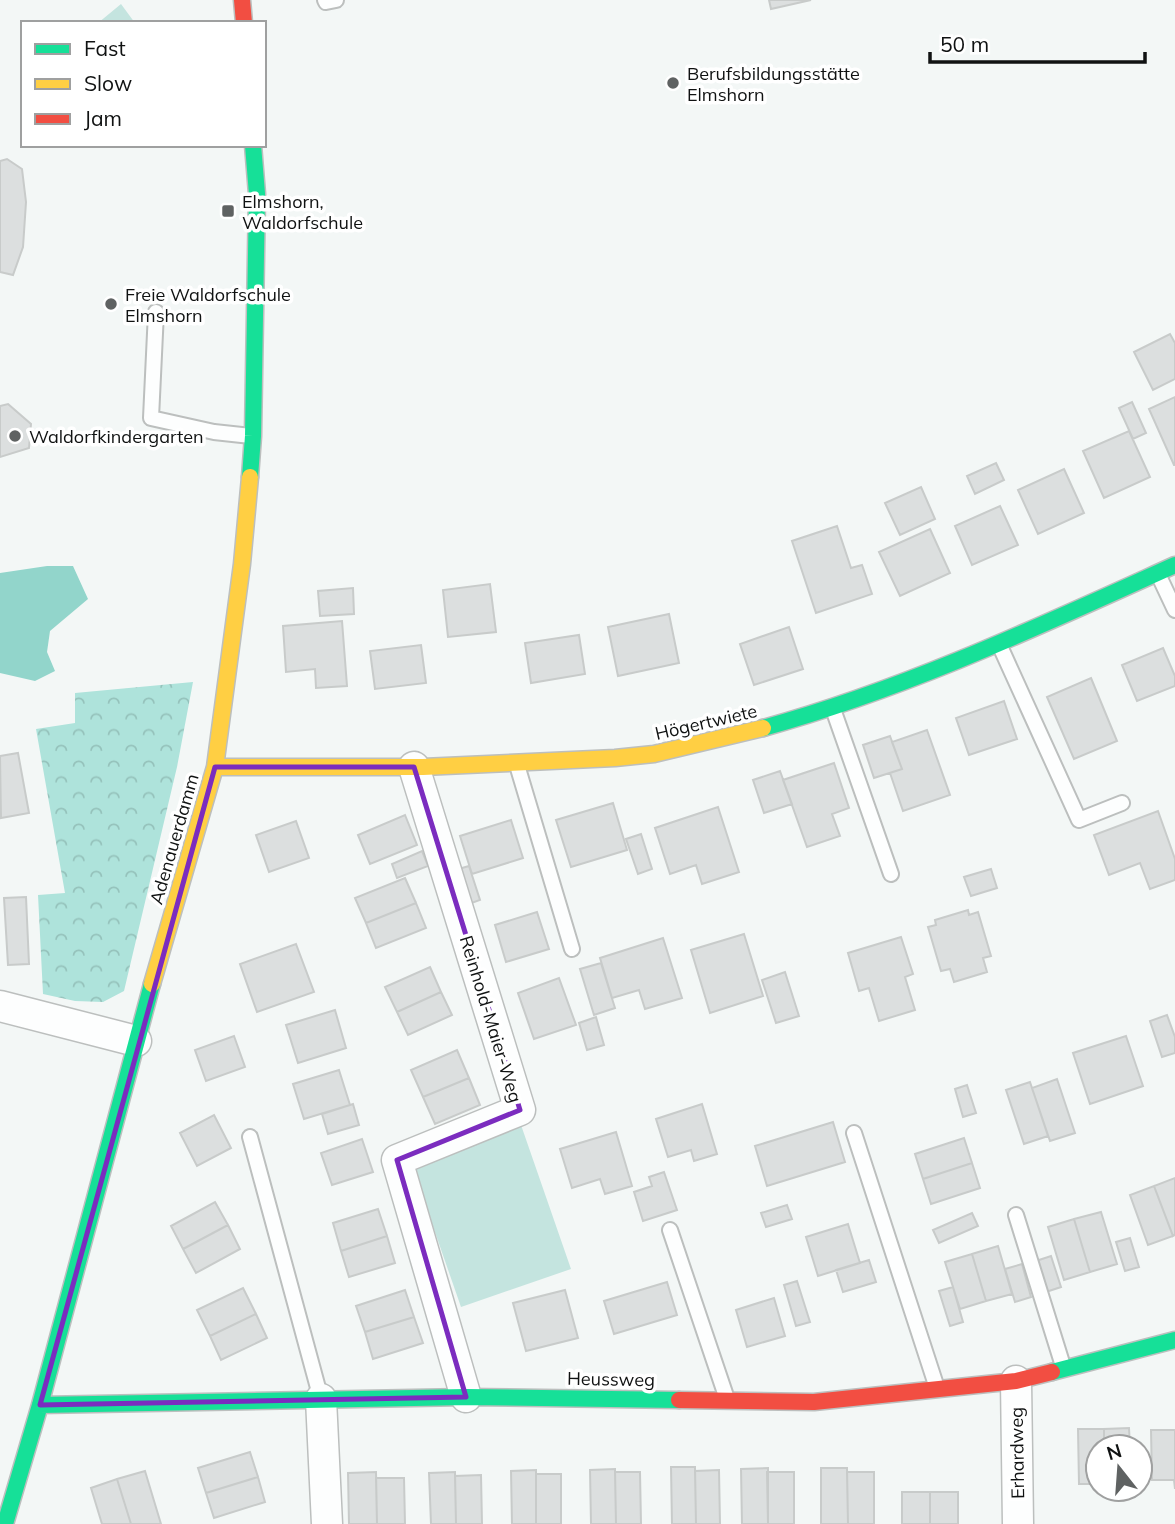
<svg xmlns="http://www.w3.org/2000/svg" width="1175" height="1524" viewBox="0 0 1175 1524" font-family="Mulish,sans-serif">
  <defs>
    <pattern id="forest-crowns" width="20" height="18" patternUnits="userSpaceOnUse" patternTransform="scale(1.75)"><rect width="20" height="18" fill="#aee3db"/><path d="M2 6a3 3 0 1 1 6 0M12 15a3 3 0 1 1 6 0" fill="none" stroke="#95c2bb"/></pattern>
  </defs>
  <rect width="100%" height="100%" fill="#f3f7f6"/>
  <path fill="#c4e4df" d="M121,4L135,23H98Z
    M521,1125L571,1269L461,1307L411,1163Z"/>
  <path fill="url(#forest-crowns)" d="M193,682L177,767L124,991L103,1002L75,1001L43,994L38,895L65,893L36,729L75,723V693Z"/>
  <path fill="#92d5cb" d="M47,566H73L88,599L50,631L47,652L55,671L35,681L0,673V573Z"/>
  <path fill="#dcdfdf" stroke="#c8cbca" stroke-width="2" d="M769,0H811L771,9Z
    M7,159L22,169L26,202L23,247L13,275L0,272V161Z
    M1170,334L1175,343V379L1153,390L1134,352Z
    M1175,397V465H1174L1149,409Z
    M1132,402L1146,433L1133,439L1119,408Z
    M8,404L31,424L29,448L0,457V406Z
    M1129,431L1150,477L1104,498L1083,451Z
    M996,463L1004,480L975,494L967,476Z
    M1064,469L1084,513L1038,534L1018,490Z
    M921,487L935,519L900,535L885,503Z
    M1000,506L1018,545L972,565L955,526Z
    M837,526L851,568L862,565L872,594L816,613L792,541Z
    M930,529L950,573L900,596L879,552Z
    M490,584L496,632L448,637L443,590Z
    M353,588L354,614L320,616L318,591Z
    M669,614L679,663L618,676L608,627Z
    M342,621L347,686L316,688L315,669L286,672L283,626Z
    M789,627L803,669L754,685L740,644Z
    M579,635L585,674L531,683L525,643Z
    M421,645L426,683L375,689L370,651Z
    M1163,648L1175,676V686L1137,701L1122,665Z
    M1091,678L1117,741L1074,759L1047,697Z
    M1004,701L1017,739L969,755L956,718Z
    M927,730L950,795L903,811L890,773L902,769L892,742Z
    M890,736L902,769L874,778L863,745Z
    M18,753L29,813L1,818L0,756Z
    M834,763L849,808L832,814L840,836L807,847L783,780Z
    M780,771L792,804L764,813L753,780Z
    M613,803L627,850L571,867L556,820Z
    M718,807L739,872L702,884L696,865L670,874L655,828Z
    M1158,811L1175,859V880L1150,889L1140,863L1109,875L1094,835Z
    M405,815L417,845L370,864L358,835Z
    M511,820L523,858L472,874L460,836Z
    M296,821L309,858L269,872L256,835Z
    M641,834L652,869L638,874L626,839Z
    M422,851L428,866L397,878L392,864Z
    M469,866L480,900L466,905L455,870Z
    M991,869L997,888L971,896L964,877Z
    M405,878L416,903L366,923L355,898Z
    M26,897L29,964L8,965L4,898Z
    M416,903L426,928L376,948L366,923Z
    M968,910L969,915L978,912L991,956L983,958L987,972L954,982L950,969L941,971L928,927L936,925L935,920Z
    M537,912L549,949L506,962L495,925Z
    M744,934L763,996L710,1013L691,950Z
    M901,937L913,974L905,977L915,1010L879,1021L869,988L859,991L848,953Z
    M663,938L682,998L645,1009L639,990L612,998L600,958Z
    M296,944L314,992L257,1012L240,964Z
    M601,963L615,1008L594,1015L580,969Z
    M430,967L441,992L397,1012L385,987Z
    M785,972L799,1016L776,1023L762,980Z
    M559,978L576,1025L534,1039L518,993Z
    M441,992L452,1015L408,1035L397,1012Z
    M335,1010L346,1048L298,1063L286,1025Z
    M1167,1015L1175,1037V1053L1162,1057L1150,1021Z
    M596,1017L604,1045L587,1050L579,1023Z
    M234,1036L245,1067L206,1081L195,1050Z
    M1126,1036L1143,1086L1090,1104L1073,1053Z
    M457,1050L469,1078L423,1097L411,1070Z
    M339,1070L350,1105L304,1119L293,1084Z
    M469,1078L480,1105L435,1124L423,1097Z
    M1057,1079L1075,1133L1050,1141L1032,1088Z
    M1030,1082L1048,1136L1024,1144L1006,1090Z
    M967,1085L976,1113L963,1117L955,1089Z
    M353,1104L359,1125L328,1134L322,1114Z
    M702,1104L717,1154L694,1161L691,1150L668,1157L656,1119Z
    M214,1115L231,1148L197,1166L180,1133Z
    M833,1122L845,1162L767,1186L755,1146Z
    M616,1132L632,1186L605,1194L600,1179L572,1188L560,1149Z
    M964,1138L972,1163L923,1179L915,1154Z
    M362,1139L373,1172L332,1185L321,1153Z
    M972,1163L980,1188L931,1204L923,1179Z
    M664,1172L677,1210L643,1221L634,1192L652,1186L649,1177Z
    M1175,1178V1235L1173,1236L1154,1186Z
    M1154,1186L1173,1236L1148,1245L1130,1195Z
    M215,1202L228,1225L183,1249L171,1226Z
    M787,1205L792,1219L766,1227L761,1213Z
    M378,1209L387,1236L341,1251L333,1223Z
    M1101,1212L1117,1264L1090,1272L1074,1219Z
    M972,1213L978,1226L939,1243L933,1230Z
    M1074,1219L1090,1272L1064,1280L1048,1227Z
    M848,1224L860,1263L818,1276L806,1237Z
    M228,1225L240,1249L196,1273L183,1249Z
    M387,1236L395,1263L349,1277L341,1251Z
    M1130,1238L1139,1267L1125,1271L1116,1242Z
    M998,1246L1012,1294L986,1301L972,1254Z
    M972,1254L986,1301L960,1309L945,1262Z
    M1051,1256L1061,1287L1043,1293L1033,1262Z
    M869,1260L876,1282L843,1292L836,1270Z
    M1022,1264L1031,1297L1015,1302L1005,1269Z
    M797,1281L810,1322L796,1326L784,1285Z
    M667,1282L677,1315L614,1334L604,1301Z
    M953,1287L963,1322L950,1326L939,1291Z
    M243,1288L256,1314L210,1336L197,1310Z
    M405,1290L414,1317L365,1332L356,1306Z
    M565,1290L578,1338L526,1351L513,1303Z
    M774,1298L785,1336L747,1347L736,1310Z
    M256,1314L267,1338L221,1360L210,1336Z
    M414,1317L423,1343L373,1359L365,1332Z
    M1129,1428L1130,1447H1104V1429Z
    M1078,1429H1104V1447H1098V1484H1079Z
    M1151,1430H1175V1489L1174,1480H1152Z
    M250,1452L258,1477L206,1493L198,1468Z
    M671,1467H695L696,1524H672Z
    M768,1468V1524H742L741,1469Z
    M821,1468H847L848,1524H821Z
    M615,1469L616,1524H591L590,1470Z
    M536,1470V1524H512L511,1471Z
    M719,1470L720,1524H696L695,1471Z
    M145,1471L161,1524H131L117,1479Z
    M376,1472L377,1524H349L348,1473Z
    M455,1472L456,1524H431L429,1473Z
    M615,1472H640L641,1524H616Z
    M767,1472H794V1524H768Z
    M847,1472H874V1524H848Z
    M536,1474H561V1524H536Z
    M481,1475L482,1524H456L455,1476Z
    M258,1477L265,1502L214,1518L206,1493Z
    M376,1478H404L405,1524H377Z
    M117,1479L131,1524H102L91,1488Z
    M902,1492H930V1524H902Z
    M930,1492H958V1524H930Z"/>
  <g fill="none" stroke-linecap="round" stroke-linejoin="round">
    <g stroke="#bcbfbe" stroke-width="18">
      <path id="lane" d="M325,0L326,2L336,0
        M156,312L151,418L214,432L251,436
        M1158,574L1175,610
        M999,644L1079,820L1122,803
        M833,709L891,874
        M517,765L572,949
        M854,1133L937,1388
        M250,1137L321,1399
        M1016,1215L1063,1366
        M670,1230L727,1399"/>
    </g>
    <g stroke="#bcbfbe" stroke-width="33">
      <path id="street" d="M414,767L520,1110L397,1160L466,1397
        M0,1006L136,1041
        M1016,1381L1018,1524
        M321,1399L327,1524"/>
    </g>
    <g stroke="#bcbfbe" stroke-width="19">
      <path id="fast" d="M250,477L253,436L257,194L253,145
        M763,728C905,689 1040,626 1175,565
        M1052,1372L1175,1340
        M40,1405L466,1397L679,1400
        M5,1524L40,1405L152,984"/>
    </g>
    <g stroke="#bcbfbe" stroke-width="19">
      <path id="slow" d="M215,767H423L615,758L654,754L763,728
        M152,984L215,767L242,564L250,477"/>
    </g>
    <g stroke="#bcbfbe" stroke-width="19">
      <path id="jam" d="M242,0L244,23
        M679,1400L814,1402L1016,1381L1052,1372"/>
    </g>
    <use href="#lane" stroke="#fdfefe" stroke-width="14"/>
    <use href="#street" stroke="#fdfefe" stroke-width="30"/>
    <use href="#fast" stroke="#16e098" stroke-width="16"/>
    <use href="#slow" stroke="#ffcf43" stroke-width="16"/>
    <use href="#jam" stroke="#f24e42" stroke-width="16"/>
  </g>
  <path fill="none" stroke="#7b2cbf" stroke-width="5" stroke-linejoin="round" d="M215,767H414L520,1110L397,1160L466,1397L40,1405Z"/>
  <g fill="#5f6262" stroke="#fff" stroke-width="2.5">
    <circle cx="673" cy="83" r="7"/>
    <rect x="221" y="204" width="14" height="14" rx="3.5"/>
    <circle cx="111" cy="304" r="7"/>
    <circle cx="15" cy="436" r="7"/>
  </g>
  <g text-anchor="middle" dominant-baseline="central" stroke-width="7" stroke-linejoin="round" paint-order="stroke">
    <g font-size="18" fill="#101212" stroke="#fff" text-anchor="start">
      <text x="687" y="73">Berufsbildungsstätte<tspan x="687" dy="21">Elmshorn</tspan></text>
      <text x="242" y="201">Elmshorn,<tspan x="242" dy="21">Waldorfschule</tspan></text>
      <text x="125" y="294">Freie Waldorfschule<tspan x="125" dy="21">Elmshorn</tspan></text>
      <text x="29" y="436">Waldorfkindergarten</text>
    </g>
    <g font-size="18" fill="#101212" stroke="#fff">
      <text transform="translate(706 722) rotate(-13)">Högertwiete</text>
      <text transform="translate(174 839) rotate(-74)">Adenauerdamm</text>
      <text transform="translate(491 1019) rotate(73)">Reinhold-Maier-Weg</text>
      <text transform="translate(611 1379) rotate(1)">Heussweg</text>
      <text transform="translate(1017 1453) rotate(-91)">Erhardweg</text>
    </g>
  </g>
  <rect x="21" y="21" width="245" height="126" fill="#ffffff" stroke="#9fa0a0" stroke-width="2"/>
  <rect x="35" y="44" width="35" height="10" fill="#16e098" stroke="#9fa0a0" stroke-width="2"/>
  <text x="84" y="56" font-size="21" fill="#101212">Fast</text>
  <rect x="35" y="79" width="35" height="10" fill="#ffcf43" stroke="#9fa0a0" stroke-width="2"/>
  <text x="84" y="91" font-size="21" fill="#101212">Slow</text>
  <rect x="35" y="114" width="35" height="10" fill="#f24e42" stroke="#9fa0a0" stroke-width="2"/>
  <text x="84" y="126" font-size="21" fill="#101212">Jam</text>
  <g transform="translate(1119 1468) rotate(343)"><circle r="33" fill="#ffffff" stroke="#9fa0a0" stroke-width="2"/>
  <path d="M0-5L12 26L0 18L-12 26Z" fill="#5f6262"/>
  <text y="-10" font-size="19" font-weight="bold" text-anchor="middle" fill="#101212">N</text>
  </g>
  <path d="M930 52v10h215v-10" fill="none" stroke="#101212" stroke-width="3.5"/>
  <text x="940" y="52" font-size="21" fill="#101212" stroke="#ffffff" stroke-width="5" paint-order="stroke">50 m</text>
</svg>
